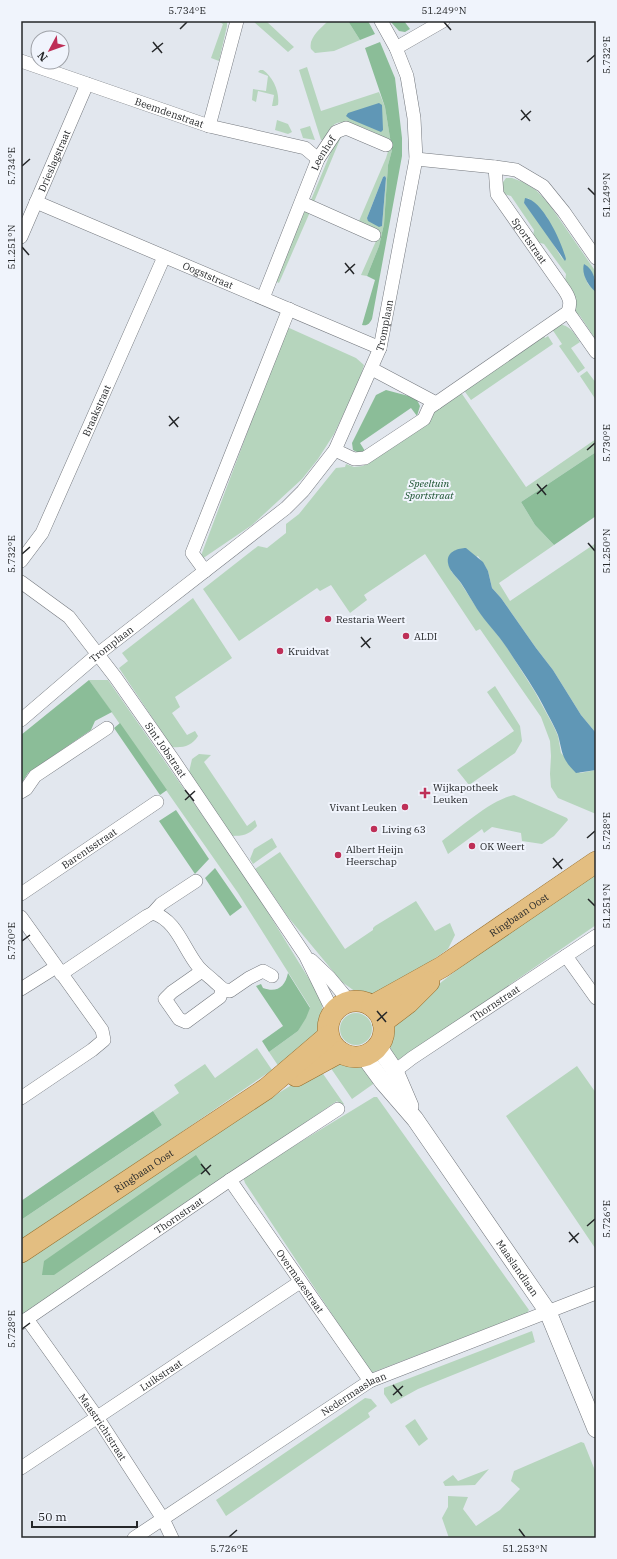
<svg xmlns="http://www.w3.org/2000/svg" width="617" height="1559" viewBox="0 0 617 1559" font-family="'IBM Plex Serif',serif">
  <rect width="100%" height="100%" fill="#e2e7ee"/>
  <path fill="#b6d5bd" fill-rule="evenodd" d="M218,21H227V26L219,61L211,58L223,24Z
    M253,21H266L294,47L288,52Z
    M328,21H348L360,40L334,51L315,53L311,49C308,38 321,28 328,21Z
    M307,67L321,111L379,92L385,107L392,150L388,165L384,224L379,246L367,276L361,275L380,232L359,221L386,158L390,145C387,142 384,138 381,136C372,131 347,119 337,123C330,126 328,133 324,140H321L299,70ZM385,176L386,178L382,226L367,218L383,177Z
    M260,70H263C273,77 280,92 278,105L275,106H272L274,95L258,91L256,102L252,100L253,89L266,91L268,76L258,72Z
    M277,120L288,124L292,132L288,134L275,130Z
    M310,126L315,140L303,138L300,129Z
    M338,135L341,137L314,202L311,200Z
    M506,178H512L523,182L536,190L549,204L596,272V280L589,268L585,277L588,284L596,292V340L580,316L576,313L565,282L566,274L544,244L537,242L533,236L534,230L511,196L504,194L501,185ZM528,198L547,217L563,260L544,229L524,203Z
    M305,210L310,212L279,283L275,281Z
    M558,324C570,325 574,333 580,342L571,348L585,368L578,373L559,346L562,344L552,329Z
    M287,327L356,358L364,365L360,379L334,434L318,459L302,479L252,525L199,561Z
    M543,335L545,338L548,336L553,344L471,400L463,389Z
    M587,371L596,383V400L580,376Z
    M460,391L526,487L596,439V452L521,502L535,525L554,545L499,583L510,601L596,543V733L581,715L553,670L536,648L501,598L492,588L488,571L478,556L451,571L460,582L478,610L506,646L535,692L554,727L558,736L561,753L580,773L596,770V814L558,798L551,787L550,774L551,756L550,741L541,717L480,629L476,631L425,554L364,595L367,600L350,613L331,585L320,591L317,588L239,641L203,589L258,546L267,548L286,533V524L299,514L336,468L345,467L346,464L354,467L363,466L424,425L436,409Z
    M193,598L232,658L175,697L180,707L172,713L187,735L195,731L198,736C192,746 183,748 172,747L119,668L128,661L122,653Z
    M89,680H108L251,885L322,1000C324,1041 309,1045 279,1067L269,1052L298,1031L310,1007L238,893Z
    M495,686L520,726L522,741L515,753L469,785L457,770L514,731L487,692Z
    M199,754L211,755L204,762L247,826L255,820L257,826C249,835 243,836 232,836L189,772L192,759Z
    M514,795L567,818L568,820L554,836L542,844L522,841L521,833L492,827L484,833L482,829L448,854L442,841C461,827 491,800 514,795Z
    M272,838L277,847L253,864L250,859L254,849Z
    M280,852L345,949L373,930V928L375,926L416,901L435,931L450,923L455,935L448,949L395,987L372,996L356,992L342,982L288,917L255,869Z
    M596,872V925L402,1059L396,1060C384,1039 389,1032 401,1014L496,939Z
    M340 1029a16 16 0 1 1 32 0a16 16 0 1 1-32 0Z
    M257,1048L272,1070L21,1242V1220L162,1125L153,1111L179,1093L174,1085L205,1064L215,1078Z
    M340,1061L363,1067L376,1082L352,1099L328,1064Z
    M577,1066L596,1093L595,1248L506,1116Z
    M319,1068L344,1104L341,1106L337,1101L21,1317V1260L203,1140Z
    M374,1097H377L529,1310L527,1313L371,1373L245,1183L243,1177Z
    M532,1331L535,1342L418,1389L391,1404L384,1394V1388Z
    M365,1398L371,1399L377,1406L368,1413L370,1417L226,1516L216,1500Z
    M415,1419L428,1439L419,1446L405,1426Z
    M581,1442L584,1443L596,1473V1538H449L442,1518L448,1507V1496L468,1497L463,1509L476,1526L500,1510L520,1489L511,1481L514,1471Z
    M489,1469L475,1485L445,1486L443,1482L453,1475L458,1481Z"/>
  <path fill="#8bbd98" d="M348,21H368L375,34L360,40Z
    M390,21H404L410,29L405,32L399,31Z
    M380,42L395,78L402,138V156L372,319C369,324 368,326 362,325L375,280L367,276L379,246L384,224L388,165L392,150L385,107L365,48Z
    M386,390L416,398L420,406L417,416L411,408L360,443L365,451L359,453L353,450L352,443L376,395Z
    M596,452V516L554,545L535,525L521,502Z
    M89,680L112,712L95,721L91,730L28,773L21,784V735Z
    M120,723L167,790L160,795L114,728Z
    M176,810L209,859L195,874L159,821Z
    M215,868L242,907L230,916L205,878Z
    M288,973L310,1008L306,1018L298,1031L269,1052L262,1041L283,1026L256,986L261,984L263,988C277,993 285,987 288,973Z
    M153,1111L162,1125L21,1220V1201Z
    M196,1155L206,1170L54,1275H42L44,1261Z"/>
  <path fill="#6097b6" d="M379,103L382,105L383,130L381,132L350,119L346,116L348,113Z
    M385,176L386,178L382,226L379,227L368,221L367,218L383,177Z
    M525,198C543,200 562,243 566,259L565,261L524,203Z
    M584,264C594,269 596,281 596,292C588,286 581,273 584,264Z
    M466,548L483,562L488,571L492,588L501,598L536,648L553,670L581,715L596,733V770L576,773C561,758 563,754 558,735C555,728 551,720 547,713C536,690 521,670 507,648C498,634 486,623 477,609C472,601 467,592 461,583C457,577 449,571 448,563C446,552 458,548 466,548Z"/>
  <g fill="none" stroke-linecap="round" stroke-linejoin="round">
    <g stroke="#74787e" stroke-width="14">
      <g id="minor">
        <path d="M396,48L443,21"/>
        <path id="s1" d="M21,61L209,126L305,148L318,159"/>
        <path d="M209,126L237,21"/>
        <path d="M416,159L495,167L516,170L543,186L564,212L596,258"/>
        <path id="s2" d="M495,167L497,194L565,291C570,299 571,303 568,312"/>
        <path id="s3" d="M36,202L380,348"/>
        <path d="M302,203L374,235"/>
        <path id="s4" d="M21,237L87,84"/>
        <path id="s5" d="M263,298L318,159L336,132L346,128L386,145"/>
        <path d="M372,369L436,403"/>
        <path d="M335,450L354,459L365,458L424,419L429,408L568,312L596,352"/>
        <path id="s6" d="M21,561L42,533L164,257"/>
        <path d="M205,571L192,553L289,309"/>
        <path id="s7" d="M21,582L69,617L116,678L174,761L305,955L333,1012"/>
        <path id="s8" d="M21,720L98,654L286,508L303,491L335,450L380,348L416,159L414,118L407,76L396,48L381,21"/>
        <path d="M21,792L26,789L35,776L107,728"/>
        <path id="s9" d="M21,894L157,802"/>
        <path d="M153,913C176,920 183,947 197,965C202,972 209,976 215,982C221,987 222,990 230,991L249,978L263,971L272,976"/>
        <path d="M21,917L102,1030L104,1040L92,1050L21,1098"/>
        <path d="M566,956L596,998"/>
        <path d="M311,960L329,977L349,1001"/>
        <path d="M202,971L172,992L165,999L179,1019L186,1022L220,997L222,990"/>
        <path d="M61,974L147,916L153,913L161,904L196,881"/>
        <path d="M21,989L56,967"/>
        <path id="s10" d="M395,1071L412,1058L596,936"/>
        <path id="s11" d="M230,1180L370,1381"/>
        <path id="s12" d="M27,1319L97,1417L163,1519L172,1538"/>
        <path id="s13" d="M21,1323L230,1180L338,1109"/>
        <path id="s14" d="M21,1468L300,1282"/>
        <path id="s15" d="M134,1538L370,1381L596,1293"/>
      </g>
    </g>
    <g stroke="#74787e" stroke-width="18">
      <g id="tertiary">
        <path d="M378,1046L395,1071L410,1106"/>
        <path id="s16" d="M364,1056L383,1082L415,1119L548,1312L596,1429"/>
      </g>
    </g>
    <g stroke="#956d2c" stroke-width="22">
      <g id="primary">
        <circle cx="356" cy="1029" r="28"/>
        <path id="s17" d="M372,1006L442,967L596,862"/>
        <path d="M383,1022L408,1003L429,982"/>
        <path d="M296,1076L340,1052"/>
        <path id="s18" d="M21,1252L266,1089L328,1036"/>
      </g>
    </g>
    <use href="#minor" stroke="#fff" stroke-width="13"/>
    <use href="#tertiary" stroke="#fff" stroke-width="17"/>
    <use href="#primary" stroke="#e3be81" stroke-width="21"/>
  </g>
  <path fill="none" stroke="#252729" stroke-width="1.5" d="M444,22L451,30M180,29L187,22M153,42L162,53M152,52L163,43M587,62L595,55M521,110L530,121M521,120L531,111M22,166L30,159M588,188L595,195M22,247L29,255M345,263L354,274M345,273L355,264M169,416L178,427M169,426L179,417M587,450L595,443M537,484L546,495M537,494L547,485M588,543L595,551M22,554L30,547M361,637L370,648M361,647L371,638M185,790L194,801M185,800L195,791M587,838L595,831M553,858L562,869M553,868L563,859M588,899L595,906M22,941L30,935M377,1011L386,1022M377,1021L387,1012M201,1164L210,1175M201,1174L211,1165M587,1226L595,1219M569,1232L578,1243M569,1242L579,1233M22,1329L30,1323M393,1385L402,1396M393,1395L403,1386M519,1529L525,1537M229,1537L237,1530"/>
  <g fill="#be2f57" stroke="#f0f4fc" stroke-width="1.5">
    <circle cx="328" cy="619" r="4"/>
    <circle cx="406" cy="636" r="4"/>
    <circle cx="280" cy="651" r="4"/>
    <path d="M423 787h4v4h4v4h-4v4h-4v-4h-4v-4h4z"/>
    <circle cx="405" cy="807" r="4"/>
    <circle cx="374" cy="829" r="4"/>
    <circle cx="472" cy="846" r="4"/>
    <circle cx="338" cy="855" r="4"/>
  </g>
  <g text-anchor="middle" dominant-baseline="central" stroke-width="4" stroke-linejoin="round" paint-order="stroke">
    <g font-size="10" fill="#252729" stroke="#f0f4fc">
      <text stroke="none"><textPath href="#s1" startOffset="157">Beemdenstraat</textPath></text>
      <text stroke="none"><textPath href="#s5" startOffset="157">Leenhof</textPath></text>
      <text stroke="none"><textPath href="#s4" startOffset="83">Drieslagstraat</textPath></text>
      <text stroke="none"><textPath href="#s2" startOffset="84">Sportstraat</textPath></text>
      <text stroke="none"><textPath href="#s3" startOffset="187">Oogststraat</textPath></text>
      <text stroke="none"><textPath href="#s8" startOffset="550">Tromplaan</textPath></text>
      <text stroke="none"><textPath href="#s6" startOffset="169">Braakstraat</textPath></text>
      <text stroke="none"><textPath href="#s8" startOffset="118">Tromplaan</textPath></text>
      <text stroke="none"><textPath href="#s7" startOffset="224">Sint Jobstraat</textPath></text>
      <text stroke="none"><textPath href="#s9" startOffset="82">Barentsstraat</textPath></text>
      <text stroke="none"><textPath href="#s17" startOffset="173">Ringbaan Oost</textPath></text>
      <text stroke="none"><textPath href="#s10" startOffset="121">Thornstraat</textPath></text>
      <text stroke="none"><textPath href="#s18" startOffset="147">Ringbaan Oost</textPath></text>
      <text stroke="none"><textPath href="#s13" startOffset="191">Thornstraat</textPath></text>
      <text stroke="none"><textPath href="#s16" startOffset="262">Maaslandlaan</textPath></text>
      <text stroke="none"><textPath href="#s11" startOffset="123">Overmazestraat</textPath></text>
      <text stroke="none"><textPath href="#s14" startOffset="168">Luikstraat</textPath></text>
      <text stroke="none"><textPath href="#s15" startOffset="263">Nedermaaslaan</textPath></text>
      <text stroke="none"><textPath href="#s12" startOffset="132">Maastrichtstraat</textPath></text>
    </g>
    <g font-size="10" font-style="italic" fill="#144d2a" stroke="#f0f4fc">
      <text x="429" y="483">Speeltuin<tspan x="429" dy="12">Sportstraat</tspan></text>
    </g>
    <g font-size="10" fill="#252729" stroke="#f0f4fc" text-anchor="start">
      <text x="336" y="619">Restaria Weert</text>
      <text x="414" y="636">ALDI</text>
      <text x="288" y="651">Kruidvat</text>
      <text x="433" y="787">Wijkapotheek<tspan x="433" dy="12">Leuken</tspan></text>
      <text x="397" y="807" text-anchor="end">Vivant Leuken</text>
      <text x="382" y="829">Living 63</text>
      <text x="480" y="846">OK Weert</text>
      <text x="346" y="849">Albert Heijn<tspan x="346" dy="12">Heerschap</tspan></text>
    </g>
  </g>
  <rect width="617" height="1559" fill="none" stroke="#f0f4fc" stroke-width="44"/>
  <g transform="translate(50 50) rotate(229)"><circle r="19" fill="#f0f4fc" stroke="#9fa2a8"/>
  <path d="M0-3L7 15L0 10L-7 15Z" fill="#be2f57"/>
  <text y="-6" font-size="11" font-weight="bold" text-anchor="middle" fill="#252729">N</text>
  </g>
  <path d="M32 1521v6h105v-6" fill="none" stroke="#252729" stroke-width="2"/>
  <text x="38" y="1521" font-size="12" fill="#252729" stroke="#f0f4fc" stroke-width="3" paint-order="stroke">50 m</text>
  <rect x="22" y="22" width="573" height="1515" fill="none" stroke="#252729" stroke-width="1.5"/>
  <g font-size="10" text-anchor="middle" fill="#252729">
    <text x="187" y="14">5.734°E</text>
    <text x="444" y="14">51.249°N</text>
    <text transform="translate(606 55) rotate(-90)" y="4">5.732°E</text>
    <text transform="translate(11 166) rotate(-90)" y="4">5.734°E</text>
    <text transform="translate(606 195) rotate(-90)" y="4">51.249°N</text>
    <text transform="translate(11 247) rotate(-90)" y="4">51.251°N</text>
    <text transform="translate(606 443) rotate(-90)" y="4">5.730°E</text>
    <text transform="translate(606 551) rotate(-90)" y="4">51.250°N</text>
    <text transform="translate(11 554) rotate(-90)" y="4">5.732°E</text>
    <text transform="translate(606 831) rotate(-90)" y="4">5.728°E</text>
    <text transform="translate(606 906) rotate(-90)" y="4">51.251°N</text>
    <text transform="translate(11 941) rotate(-90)" y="4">5.730°E</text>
    <text transform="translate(606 1219) rotate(-90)" y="4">5.726°E</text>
    <text transform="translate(11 1329) rotate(-90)" y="4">5.728°E</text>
    <text x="229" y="1552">5.726°E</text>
    <text x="525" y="1552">51.253°N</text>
  </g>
</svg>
